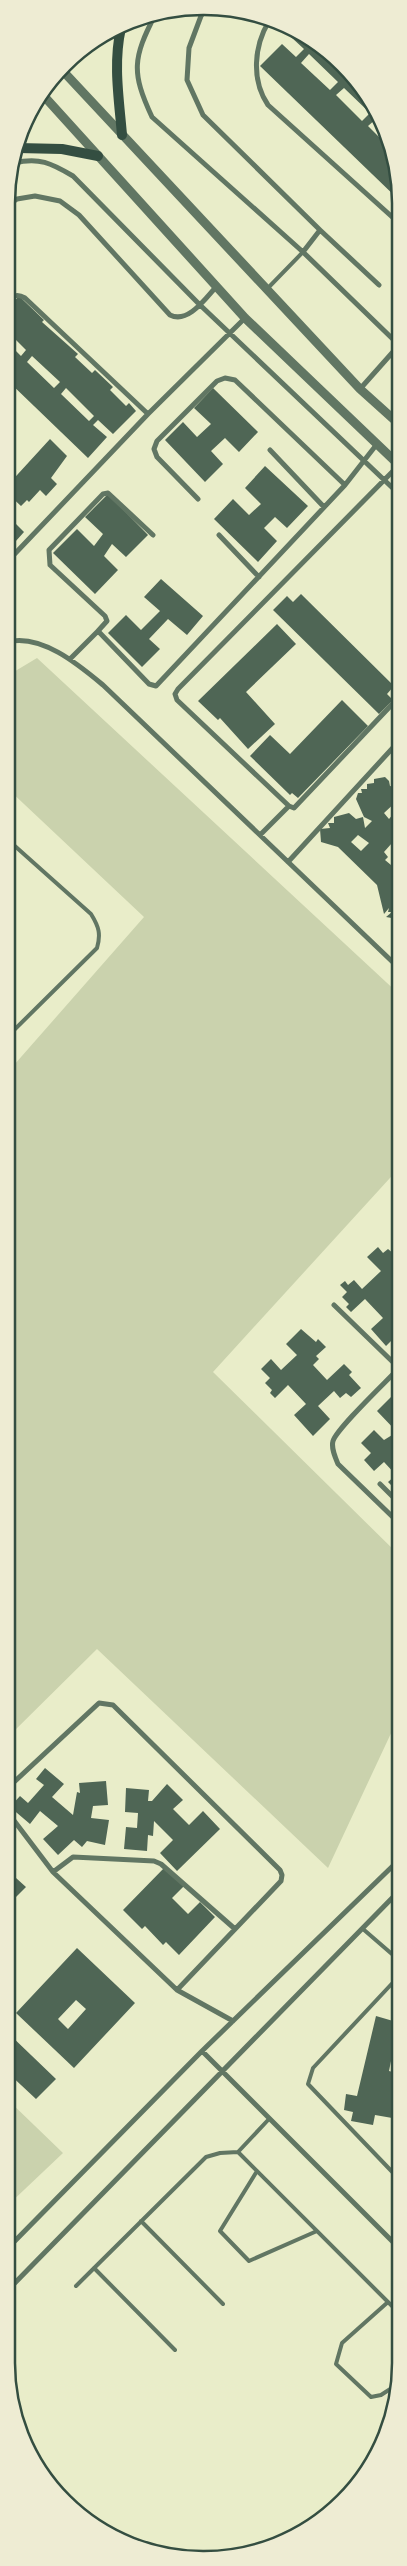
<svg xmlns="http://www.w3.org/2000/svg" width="407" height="2566" viewBox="0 0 407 2566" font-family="'Golos Text',sans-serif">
  <rect width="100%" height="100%" fill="#e9edc9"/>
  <path fill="#cad2ad" d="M37,658L400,995V1167L213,1372L400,1556V1714L328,1868L97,1649L6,1739L7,1073L144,917L7,788V676Z
    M6,2098L63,2153L6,2207Z"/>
  <path fill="#4f6655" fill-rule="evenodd" d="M296,30L343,64L381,117L383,126L376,119L368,126L389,147L400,190V201L260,66L282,44L296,57L304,49L291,37ZM309,54L338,82L330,90L301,63ZM344,88L370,113L362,121L336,95Z
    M19,296L44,320L42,322L78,354L75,357L92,373L95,370L113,387L110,390L126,406L129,403L136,411L113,434L98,420L93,425L107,437L88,458L7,380V342L21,356L26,350L7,331V309ZM32,356L60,382L54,388L27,362ZM66,388L94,416L89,421L61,394Z
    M213,388L258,432L239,452L225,438L211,451L223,464L205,482L165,440L183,422L197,437L211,424L194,408Z
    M50,439L67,456L51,478L57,484L46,496L40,490L29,502L27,500L21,506L7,493V486Z
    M265,466L308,506L287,528L275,517L264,528L277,541L258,562L214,519L233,499L249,515L261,504L245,488Z
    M108,494L148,535L126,557L112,544L104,556L118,570L95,594L53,553L77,529L94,546L103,534L85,517Z
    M7,515L24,532L7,551Z
    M161,579L203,616L187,635L168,619L149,639L160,649L142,667L108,633L126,615L141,630L160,611L144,597Z
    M301,594L394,686L387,694L393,700L379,714L273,610L287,596L293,602Z
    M277,624L296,644L246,692L275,724L248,749L220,718L218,720L198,701Z
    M342,700L368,726L298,798L292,793L290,795L250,756L270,735L290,754Z
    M385,777L389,781L390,786L395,787L394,793H398V800L384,813L389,819L400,806V834L384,852L388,857L385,860L391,865L399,858L400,859V924H397V919L386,917L392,912H388L389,908L384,914L377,885L338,847L321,842L320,829L330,828L328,823H334V817L349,813L356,819L363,817L365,828L372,821L364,817L356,799L358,793H362L361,789H367V784L374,783V779ZM358,835L369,843L361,851L351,842Z
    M378,1247L383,1253L388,1249L400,1259V1263L392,1270L395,1274L392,1277L400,1286V1315L398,1317L400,1319V1339L399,1341L395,1337L386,1346L371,1329L383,1318L365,1299L351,1312L346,1307L349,1304L342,1297L347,1292L340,1285L345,1281L348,1285L354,1280L362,1289L381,1271L367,1257Z
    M301,1329L316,1342L318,1339L326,1347L316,1356L319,1359L313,1365L327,1380L344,1364L352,1372L349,1375L361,1388L351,1397L346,1393L340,1398L334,1391L318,1406L330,1419L313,1436L294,1415L306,1404L288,1385L275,1398L270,1393L272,1390L265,1383L270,1378L261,1369L271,1359L281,1370L297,1355L286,1344Z
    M400,1388V1492L399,1493L388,1482L396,1475L384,1462L374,1471L364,1460L371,1453L361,1443L374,1430L384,1440L397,1432L377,1411Z
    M45,1768L64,1784L52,1797L73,1815L77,1792L80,1793L79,1783L106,1781L108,1805L93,1806L91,1818L109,1820L105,1845L87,1841L82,1847L74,1840L58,1855L43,1839L58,1826L40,1811L30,1824L10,1807L20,1796L28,1803L44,1785L36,1779Z
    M167,1784L183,1800L173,1809L189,1825L203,1811L220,1829L177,1871L160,1853L173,1840L154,1821L153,1836L148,1835L147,1851L124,1849L126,1827L137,1828L138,1813L125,1812L126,1788L149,1790L148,1801H152Z
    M165,1867L184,1886L172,1898L188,1914L200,1902L215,1917L179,1955L166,1942L163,1945L145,1926L142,1929L123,1910Z
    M6,1869L26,1887L6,1907Z
    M77,1948L135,2003L74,2068L16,2013ZM76,2000L86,2009L68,2029L58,2019Z
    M376,2016L400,2023V2053L393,2051L389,2071L400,2074V2107L398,2119L375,2115L373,2125L351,2121L353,2112L344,2110L346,2094L357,2096Z
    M6,2031L56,2079L36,2099L6,2071Z"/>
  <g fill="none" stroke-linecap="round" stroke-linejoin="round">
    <path stroke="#617663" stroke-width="4" d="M267,289L303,252
      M7,1037L97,948C101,934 99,927 91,914L7,839
      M363,1929L400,1961
      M400,1975L313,2068L308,2084L400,2180
      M269,2119L238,2152L400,2314
      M257,2171L220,2231L249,2261L317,2231
      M141,2221L223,2304
      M94,2268L175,2350
      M76,2286L206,2157L220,2153L238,2152
      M388,2302L342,2343L336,2364L371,2397L381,2395L398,2384"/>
    <path stroke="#617663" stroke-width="5" d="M207,8L201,16L189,48L187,80L203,115L320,230L303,252
      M155,15C133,58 131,72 152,117L303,252L400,346
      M269,21C254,46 251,80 268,105L400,224
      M14,163C39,157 51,163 73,176L199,304L400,495
      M7,206L17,199L35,196L60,201L79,215L170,315C188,324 205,299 216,287
      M320,230L379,285
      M7,303C13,296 16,293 25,298L148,414
      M360,389L400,344
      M270,450L324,507
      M399,465L178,689L175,694L177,700L289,806L294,808L400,696
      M198,499L157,457L154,449L157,441L217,381L225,378L235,380L345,485L377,444
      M219,535L259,577
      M7,562L148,414L245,318
      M98,631L107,621L105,616L50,565L49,550L103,494L108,493L153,535
      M7,642C41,633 79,665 103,685L400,969
      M70,659L98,631L149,684L156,686L345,485
      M260,835L289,806
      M288,862L400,740
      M334,1305L399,1368
      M400,1367C388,1380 337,1428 333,1441C331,1448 335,1457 338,1464L400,1524
      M380,1484L400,1504
      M6,1799L13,1783L99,1703L113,1705L280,1870L282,1875L281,1881L177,1990
      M6,1810L53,1872L177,1990L233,2021
      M53,1872L73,1857L154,1861L161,1864L235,1929
      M202,2051L400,2249
      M6,2250L202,2051L400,1859
      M6,2292L400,1890"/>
    <path stroke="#617663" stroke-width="9" d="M62,70L360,389L400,425
      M43,95L245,318L400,466"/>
    <path stroke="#344e41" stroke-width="10" d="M121,28C113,63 119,99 122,135
      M18,148L62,149L98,156"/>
  </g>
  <path d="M0 0H407V2566H0ZM203 15H204A188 188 0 0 1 392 203V2363A188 188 0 0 1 204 2551H203A188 188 0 0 1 15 2363V203A188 188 0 0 1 203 15Z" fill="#eeecd3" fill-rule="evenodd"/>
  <path fill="none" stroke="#344e41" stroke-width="2.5" d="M203 15H204A188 188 0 0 1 392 203V2363A188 188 0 0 1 204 2551H203A188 188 0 0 1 15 2363V203A188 188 0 0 1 203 15Z"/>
</svg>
